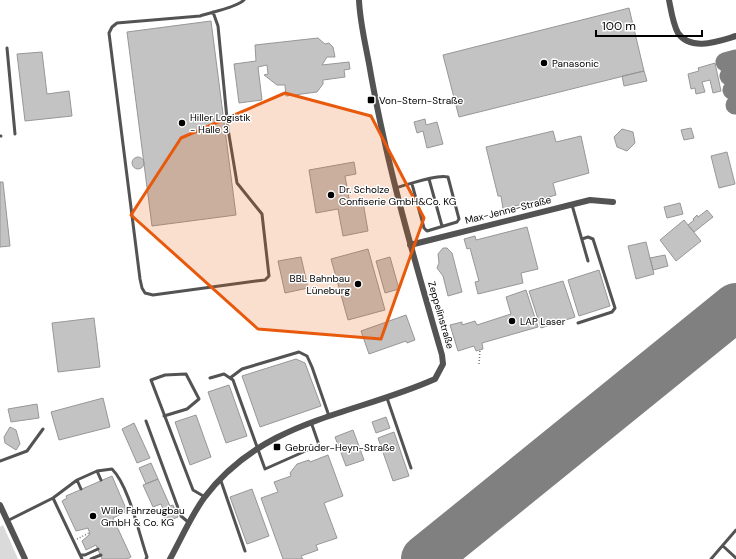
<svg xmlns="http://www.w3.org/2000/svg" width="736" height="559" viewBox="0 0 736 559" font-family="'DM Sans',sans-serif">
  <rect width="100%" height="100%" fill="#fff"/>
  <path fill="#dadada" d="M3,525L18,559H0V527Z"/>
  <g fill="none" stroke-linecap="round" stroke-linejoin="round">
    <path stroke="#808080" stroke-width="19" d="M725,62L736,59
      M729,76L736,74
      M732,90L736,89
      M735,105L736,104"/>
    <path stroke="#808080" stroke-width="48" d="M425,559L736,307"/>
  </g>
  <path fill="#c3c3c3" stroke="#979797" d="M629,8L644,71L459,117L443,55Z
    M211,21L236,215L152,226L127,32Z
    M318,38L325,44L329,43L333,47L335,57H327L322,65L349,62L350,69L344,70L345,77L323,80V84L317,92L286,96L285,85H277L264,75L268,74L267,65L258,67L262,100L239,103L234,64L256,61L255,45Z
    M42,52L47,94L69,91L72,116L25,121L17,54Z
    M715,63L721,91L713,93L710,80L702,82L705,92L696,94L695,88L691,89L688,74L699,71L698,68Z
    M644,71L647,81L624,86L622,76Z
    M425,119L426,125L437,122L443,144L427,148L423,131L417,133L414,122Z
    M691,128L694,138L684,140L681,130Z
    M622,129L633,132L635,143L627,151L617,147L614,137Z
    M553,131L556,142L581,136L589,173L553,183L556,195L515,206L514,208L505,210L503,209L501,196H498L486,147Z
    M727,152L735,184L719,188L711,156Z
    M132 163a6 6 0 1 1 12 0a6 6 0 1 1-12 0Z
    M354,162L356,174L345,176L350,204L363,202L368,231L343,236L338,209L316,213L309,170Z
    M0,182H3L10,246L0,247Z
    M680,203L683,214L667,218L664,207Z
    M707,210L713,217L694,232L688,225L694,220L693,219L697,215L698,217Z
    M684,220L701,241L676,261L660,240Z
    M527,227L538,269L521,273L523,283L478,294L475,282L479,281L470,248L467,249L464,239L475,236L476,240Z
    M646,242L654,274L636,279L628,246Z
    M443,248H447L452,253L462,292L448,296L443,276L437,268L439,263L438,254Z
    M368,249L385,310L348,320L331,259Z
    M665,255L668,266L653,270L650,258Z
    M301,257L308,288L285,293L278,261Z
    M390,257L399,289L385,293L376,261Z
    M599,270L610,306L579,316L568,280Z
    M563,281L575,317L541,328L529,291Z
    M526,290L538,327L482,343L483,349L476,351L474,346L458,351L450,325L462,322V325L475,321L477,325L511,314L506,297Z
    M406,315L415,340L407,343L406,341L369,354L361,331Z
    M94,318L100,367L58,372L52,323Z
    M296,359L305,363L321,406L260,427L242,376Z
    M229,385L247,436L226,443L208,392Z
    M103,398L110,427L59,440L51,412Z
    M37,404L39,418L11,422L8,409Z
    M196,415L211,457L190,465L175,422Z
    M386,417L390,428L376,433L372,422Z
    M134,423L150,458L137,463L122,429Z
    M10,427L16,430L20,444L16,450L5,443L4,437Z
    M353,430L364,460L346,466L335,437Z
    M394,432L409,476L393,481L378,438Z
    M328,455L343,496L324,503L337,538L316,545L318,550L301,556L303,559H283L261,498L278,492L274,482L291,476L290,473L297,464L309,460L310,462Z
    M151,463L158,479L146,484L139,468Z
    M112,476L127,511L113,518L131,557L127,559H102L96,545L86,550L82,541L90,534L88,528L76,531L62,501L67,498L66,496Z
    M158,479L170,506L173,505L178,517L166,522L161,510L163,509L161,504L153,507L143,485Z
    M252,489L269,536L247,544L230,497Z"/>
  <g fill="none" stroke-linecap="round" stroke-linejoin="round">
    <path stroke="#757575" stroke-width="1.5" stroke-dasharray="1 2" stroke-linecap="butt" d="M479,364L480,350
      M77,539L89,533"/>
    <path stroke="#535353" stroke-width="3" d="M213,12L218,26L228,129L237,183L262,214L269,276L265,280L256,281L153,295L145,293L142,288L140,279L109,33L112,27L117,23L200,16C211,12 236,8 244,0
      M7,48L15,134
      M0,136H1
      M429,179L442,226
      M395,188C408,185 436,174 448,177L459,219L457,222L427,231L424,228L412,184
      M572,205L588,261
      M578,323L612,312L615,308L593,239L588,237L582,239
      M210,378L224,374L233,380L265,469L319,445L311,422
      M230,378L242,369L299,352L307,356L312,367L329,416
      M387,398L411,468
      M164,416L187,409L199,399L186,374L165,375L151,380L193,490L205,497
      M146,421L181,516L188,522
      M0,461L27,451L43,429
      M97,471L101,480
      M77,480L81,489
      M221,481L245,551
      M53,498L82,559
      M7,521L53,498L77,480L97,471L112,469C129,486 139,534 147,557L146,559
      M723,546L736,558
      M80,555H85L98,549
      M91,559L101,555
      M711,559L736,530"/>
    <path stroke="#535353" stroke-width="6" d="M669,0C671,10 673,24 678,33C691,52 719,41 736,36
      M410,245L590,200L613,202
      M0,505L25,559
      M170,559C181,539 191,516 204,498C263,419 352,416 435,379L443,364L442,355C415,262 388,170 371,75C367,50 360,25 359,0"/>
  </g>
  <path fill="#e8590c" fill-opacity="0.2" stroke="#e8590c" stroke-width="3" stroke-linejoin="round" d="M285,93L371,116L424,218L381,339L258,329L131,215L181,138Z"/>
  <g fill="#000" stroke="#fff" stroke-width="1.5">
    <circle cx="544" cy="63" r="4"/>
    <rect x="367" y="96" width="8" height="8" rx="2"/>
    <circle cx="182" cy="123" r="4"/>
    <circle cx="331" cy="195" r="4"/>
    <circle cx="358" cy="284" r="4"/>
    <circle cx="512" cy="321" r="4"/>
    <rect x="273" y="443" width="8" height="8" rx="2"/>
    <circle cx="93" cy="516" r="4"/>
  </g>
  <g text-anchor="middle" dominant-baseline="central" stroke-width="3" stroke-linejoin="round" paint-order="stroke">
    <g font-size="10" fill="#000" stroke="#fff" text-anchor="start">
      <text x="552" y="63">Panasonic</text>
      <text x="379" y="100">Von-Stern-Straße</text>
      <text x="190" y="117">Hiller Logistik<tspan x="190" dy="12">- Halle 3</tspan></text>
      <text x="339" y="189">Dr. Scholze<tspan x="339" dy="12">Confiserie GmbH&amp;Co. KG</tspan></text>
      <text x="350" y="278" text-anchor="end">BBL Bahnbau<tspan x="350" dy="12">Lüneburg</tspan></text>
      <text x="520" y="321">LAP Laser</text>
      <text x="285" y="447">Gebrüder-Heyn-Straße</text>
      <text x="101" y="510">Wille Fahrzeugbau<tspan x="101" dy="12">GmbH &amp; Co. KG</tspan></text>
    </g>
    <g font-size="10" fill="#000" stroke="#fff">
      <text transform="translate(508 210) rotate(-14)">Max-Jenne-Straße</text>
      <text transform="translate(441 315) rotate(74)">Zeppelinstraße</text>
    </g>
  </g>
  <path d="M596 30v6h106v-6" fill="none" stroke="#000000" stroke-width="2"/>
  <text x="602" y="30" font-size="12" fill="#000000" stroke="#ffffff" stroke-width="3" paint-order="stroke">100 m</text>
</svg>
